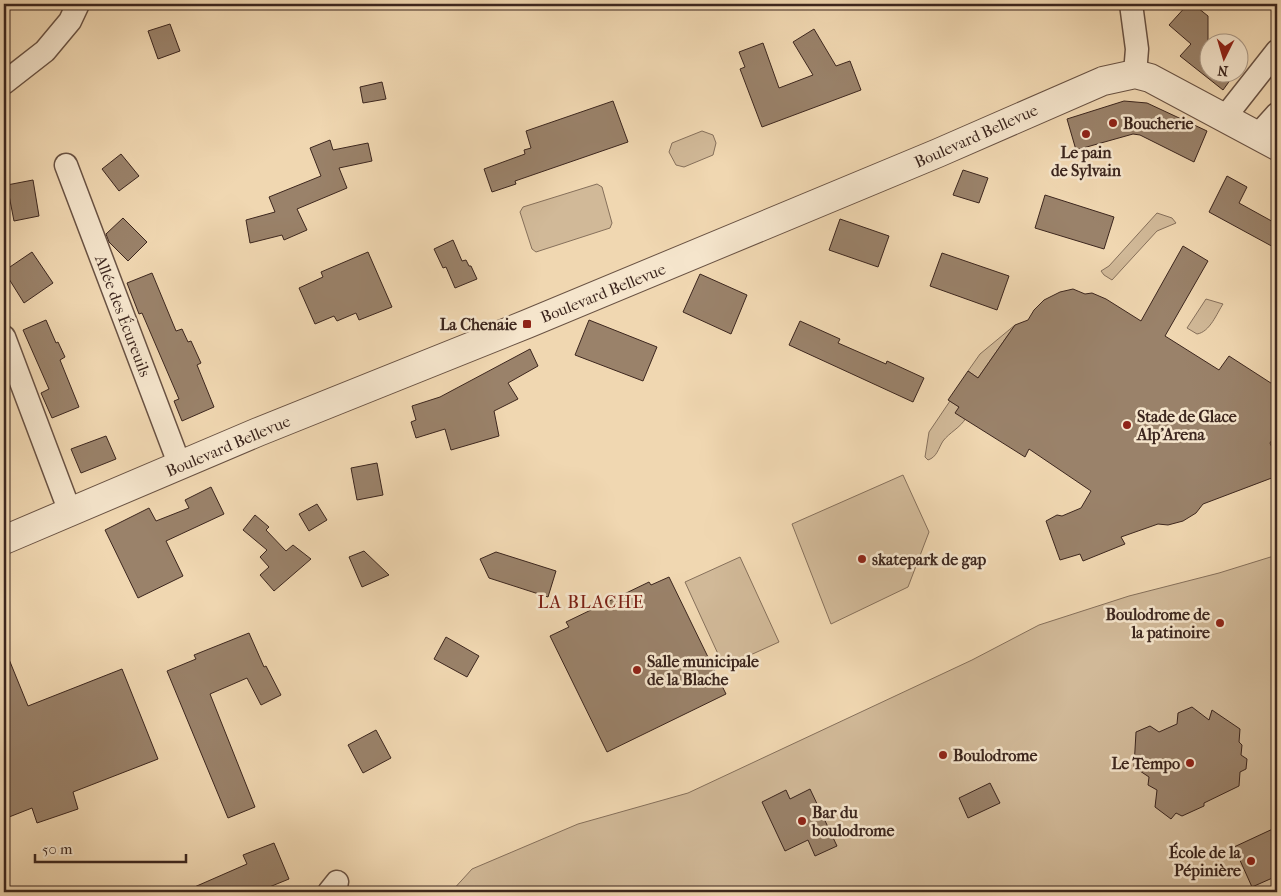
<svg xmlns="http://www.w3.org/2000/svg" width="1281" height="896" viewBox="0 0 1281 896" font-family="'IM FELL French Canon',serif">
  <rect width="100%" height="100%" fill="#f0d7b1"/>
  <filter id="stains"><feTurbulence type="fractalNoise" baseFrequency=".004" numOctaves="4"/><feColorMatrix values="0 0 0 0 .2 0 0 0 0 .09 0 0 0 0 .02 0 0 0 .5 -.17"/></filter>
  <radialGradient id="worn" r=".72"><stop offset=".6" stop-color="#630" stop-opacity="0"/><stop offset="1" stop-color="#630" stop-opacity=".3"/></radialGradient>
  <path fill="#d1b998" stroke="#86705b" d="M702,131L713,135L716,143L713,155L684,167L676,165L669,152L672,143Z
    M597,184L602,187L612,223L610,228L536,252L532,249L520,212L523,207Z
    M1157,213L1172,218L1176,223L1157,231L1112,280L1104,275L1101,271L1109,266Z
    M1206,299L1223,304C1217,313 1210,332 1197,334L1187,328Z
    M1015,325L978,378L968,371L980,354Z
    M950,401L959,407L966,418C960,428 950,432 943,441C938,449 937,457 928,460L925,457L929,432Z
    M903,475L929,532L908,587L831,624L792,524Z
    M1277,555V892H451L472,869L578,824L688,793L972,660L1039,625L1129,596L1219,573Z
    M740,557L779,642L724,667L685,582Z"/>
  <path fill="#9a826a" stroke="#3c261e" d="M1188,4H1193L1208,16V41L1210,42H1208V72H1236L1223,90L1180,56L1191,44L1169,25Z
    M170,24L180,51L158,59L148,31Z
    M814,29L836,66L850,61L861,90L762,127L740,69L745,67L739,52L763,43L779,88L813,75L793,42Z
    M382,82L386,99L363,103L360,87Z
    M613,101L628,142L515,181L516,184L492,192L484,169L525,154L524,150L531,148L526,131Z
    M1124,101L1147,103L1207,131L1194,162L1140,135L1133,134L1076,150L1067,119Z
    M330,140L333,150L368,143L372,161L339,168L347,188L297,209L307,230L284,240L282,235L250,243L246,220L275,212L269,197L321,176L310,148Z
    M121,154L139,176L119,191L102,169Z
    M963,170L988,178L979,203L953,195Z
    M1227,176L1247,187L1239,203L1277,224V249L1209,212Z
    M33,180L39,216L14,221L7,185Z
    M1045,195L1114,217L1104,249L1035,228Z
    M123,218L147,242L128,261L109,242L106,234Z
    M840,219L889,236L878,267L829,250Z
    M453,240L462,261L466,260L469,266H471L477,279L455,288L446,267L443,268L434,249Z
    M1183,246L1208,261L1165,336L1219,370L1229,356L1277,387V432L1270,443L1277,459V476L1203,504L1196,513L1183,521L1168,525L1158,524L1121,537L1125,544L1083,561L1080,554L1060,560L1046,521L1057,515L1062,516L1081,508L1091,491L1029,449L1025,457L955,413L959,407L948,400L968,371L978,378L1015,325L1028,320L1034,310L1044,300L1060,292L1073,289L1085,294L1092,293L1106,299L1141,321Z
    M32,252L53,283L24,303L4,271Z
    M368,252L392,307L359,320L356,313L337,321L334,316L315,324L299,288L323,277L321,272Z
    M942,253L1009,276L997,310L930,286Z
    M152,273L176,331L182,329L188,342L191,341L201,363L197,365L214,407L182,421L174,401L179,399L142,313L139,314L127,283Z
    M700,274L747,295L731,334L683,312Z
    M46,320L56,343L58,342L65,357L60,360L79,407L52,418L41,393L49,389L23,330Z
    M589,320L657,347L643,381L575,355Z
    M800,321L840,339L838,343L886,364L887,361L924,378L913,402L789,345Z
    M530,349L538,366L508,383L518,399L494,411L499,436L451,450L445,429L416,438L411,422L416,420L412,406L440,397Z
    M106,436L116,459L81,473L71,449Z
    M377,463L383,495L357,500L351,468Z
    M211,487L224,514L166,541L183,576L138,598L105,530L149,508L156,521L189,508L185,500Z
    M317,504L327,520L309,531L299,514Z
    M255,515L269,527L266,530L286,551L293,545L311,559L274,591L260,575L269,567L260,557L267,550L243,530Z
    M364,551L389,575L362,587L349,557Z
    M496,552L556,571L548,597L489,578L480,559Z
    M669,577L726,694L607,752L550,636L569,627L566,622L649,582L651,585Z
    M249,633L264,667L266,666L281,695L261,705L247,678L210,694L255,807L228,818L167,671L196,659L194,655Z
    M446,637L479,656L467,677L434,659Z
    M4,647L28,706L122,669L158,759L73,792L78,809L37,823L32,808L4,819Z
    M1192,707L1209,720L1212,710L1240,729L1239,742L1242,745L1241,755L1247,759L1246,769L1240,772L1239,786L1204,803V806L1182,816L1176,813L1171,819L1155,807L1157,790L1148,785L1149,777L1134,767L1136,732L1150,726L1159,732L1177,724L1178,713Z
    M376,730L391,758L363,773L348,745Z
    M990,783L1000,803L968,818L959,798Z
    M810,789L837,846L815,856L808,840L785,851L762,802L786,790L790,799Z
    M1277,827V876L1252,887L1234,847Z
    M274,843L289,879L257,892H183L247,864L243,855Z"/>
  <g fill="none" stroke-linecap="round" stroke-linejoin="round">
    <g stroke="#695243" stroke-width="25">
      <path id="minor" d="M1131,4L1137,49L1135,74
        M4,83L45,51L70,21L78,4
        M1225,117L1277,51
        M1258,135L1277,114
        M66,165L180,466
        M4,337L70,512
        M329,892L337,882"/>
    </g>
    <g stroke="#695243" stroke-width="30">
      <path id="tertiary" d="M4,540L258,432L527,324L938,153L1103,81L1135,74L1150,78L1277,146"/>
    </g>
    <use href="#minor" stroke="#f5e5cc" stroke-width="22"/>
    <use href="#tertiary" stroke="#f5e5cc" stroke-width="28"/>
  </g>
  <g fill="#8f2418" stroke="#f5e5cc" stroke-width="2">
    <circle cx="1113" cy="123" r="5"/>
    <circle cx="1086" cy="134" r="5"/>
    <rect x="522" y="319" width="10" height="10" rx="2.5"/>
    <circle cx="1127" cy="425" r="5"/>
    <circle cx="862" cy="559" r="5"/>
    <circle cx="1220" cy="623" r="5"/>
    <circle cx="637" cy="670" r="5"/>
    <circle cx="943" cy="755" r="5"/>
    <circle cx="1190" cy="763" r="5"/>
    <circle cx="802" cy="821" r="5"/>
    <circle cx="1251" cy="861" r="5"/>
  </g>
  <g text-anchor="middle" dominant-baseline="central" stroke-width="5" stroke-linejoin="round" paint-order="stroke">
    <g font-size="16" font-weight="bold" fill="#3c261e" stroke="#f5e5cc" text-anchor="start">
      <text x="1123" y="123">Boucherie</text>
      <text x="1086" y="152" text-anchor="middle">Le pain<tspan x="1086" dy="18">de Sylvain</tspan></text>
      <text x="517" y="324" text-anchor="end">La Chenaie</text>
      <text x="1137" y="416">Stade de Glace<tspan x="1137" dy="18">Alp'Arena</tspan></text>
      <text x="872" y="559">skatepark de gap</text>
      <text x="1210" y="614" text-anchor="end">Boulodrome de<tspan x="1210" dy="18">la patinoire</tspan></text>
      <text x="647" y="661">Salle municipale<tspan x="647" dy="18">de la Blache</tspan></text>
      <text x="953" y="755">Boulodrome</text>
      <text x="1180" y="763" text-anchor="end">Le Tempo</text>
      <text x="812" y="812">Bar du<tspan x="812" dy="18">boulodrome</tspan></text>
      <text x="1241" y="852" text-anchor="end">École de la<tspan x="1241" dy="18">Pépinière</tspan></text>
    </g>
    <g font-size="16" fill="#3c261e" stroke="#f5e5cc">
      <text transform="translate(976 136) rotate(-24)">Boulevard Bellevue</text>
      <text transform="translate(603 293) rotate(-22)">Boulevard Bellevue</text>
      <text transform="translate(123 316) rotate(69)">Allée des Écureuils</text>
      <text transform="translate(228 446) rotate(-23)">Boulevard Bellevue</text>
    </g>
    <g font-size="18" letter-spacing="1" fill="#7a1f14" stroke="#f5e5cc">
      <text x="591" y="602">LA BLACHE</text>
    </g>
  </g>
  <rect width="1281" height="896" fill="none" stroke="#f0d7b1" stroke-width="20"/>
  <rect x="5" y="5" width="1271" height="886" fill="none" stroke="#3c261e" stroke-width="2.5"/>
  <rect x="10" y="10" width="1261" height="876" fill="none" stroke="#3c261e"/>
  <g transform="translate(1224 58) rotate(185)"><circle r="24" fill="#f5e5cc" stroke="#ab9986"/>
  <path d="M0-4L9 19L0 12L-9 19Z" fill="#8f2418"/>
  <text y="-8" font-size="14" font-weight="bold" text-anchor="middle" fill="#3c261e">N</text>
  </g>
  <path d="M35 854v8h151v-8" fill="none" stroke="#3c261e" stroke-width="2.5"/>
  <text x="42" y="854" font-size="15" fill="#3c261e" stroke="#f5e5cc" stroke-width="4" paint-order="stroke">50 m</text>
  <rect width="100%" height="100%" filter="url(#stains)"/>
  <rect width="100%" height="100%" fill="url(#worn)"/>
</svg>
